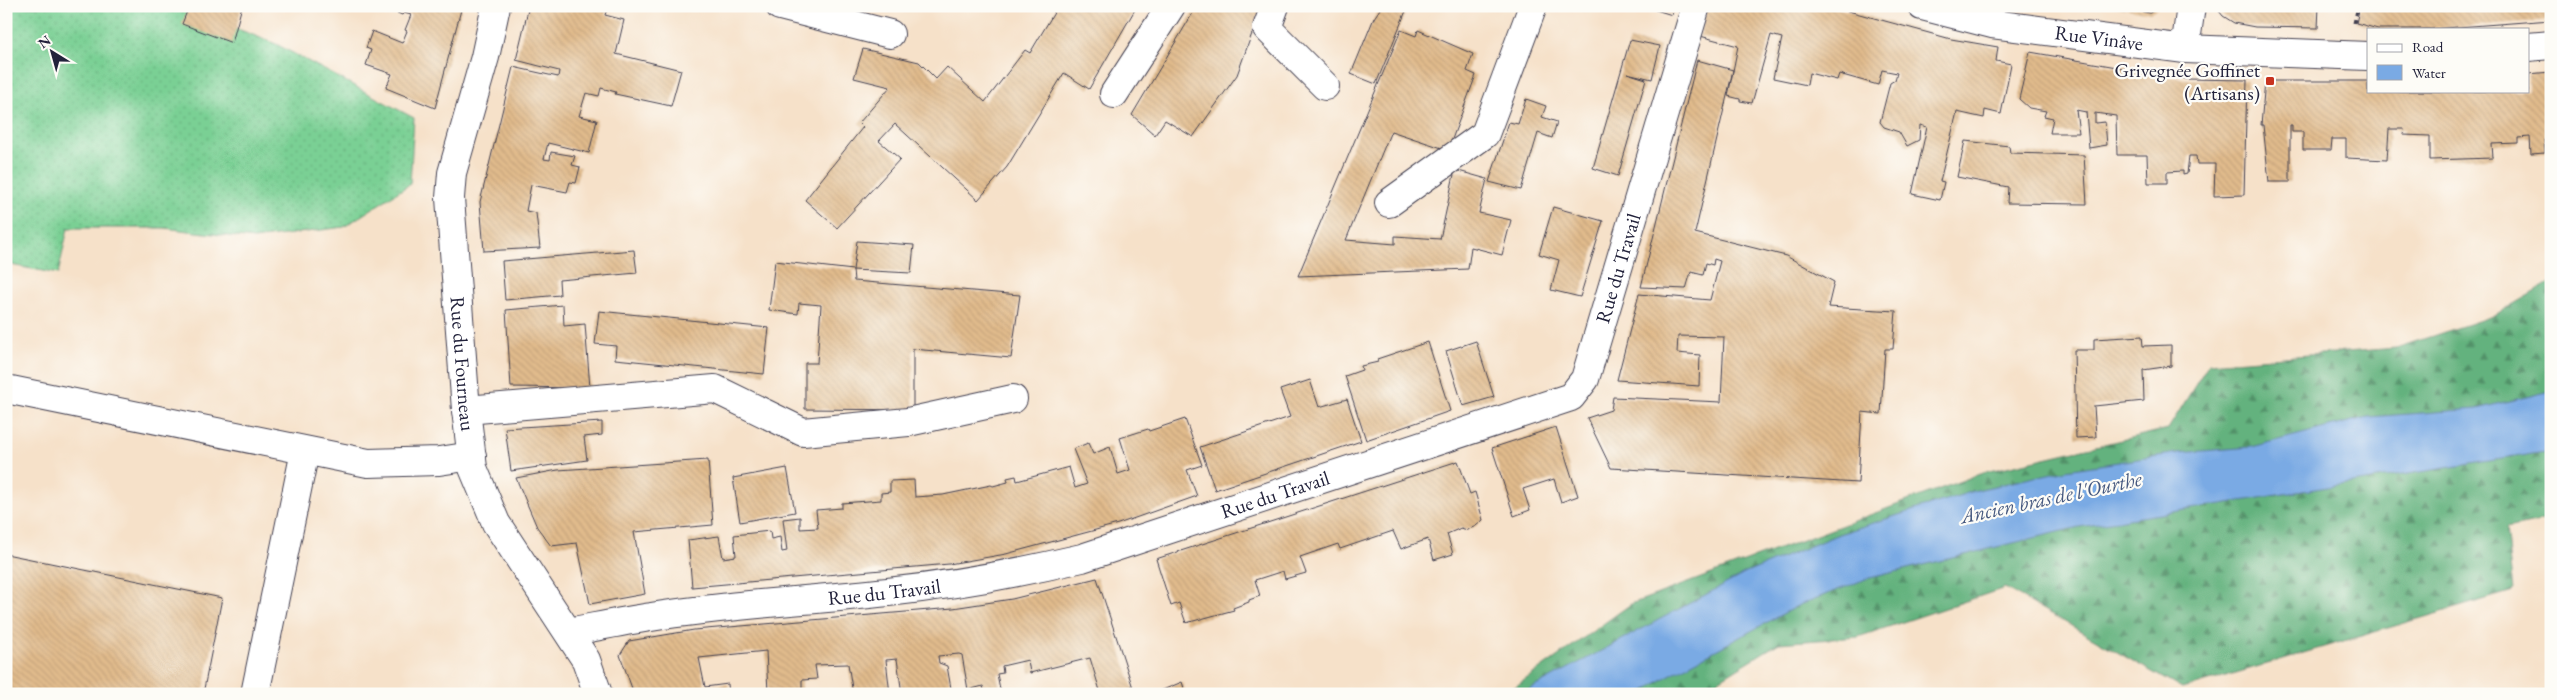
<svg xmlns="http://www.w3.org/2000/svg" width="2557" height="700" viewBox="0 0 2557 700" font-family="'EB Garamond',serif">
  <defs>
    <pattern id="grass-dots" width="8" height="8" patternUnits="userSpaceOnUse" patternTransform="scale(1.25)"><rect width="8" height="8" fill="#7ad094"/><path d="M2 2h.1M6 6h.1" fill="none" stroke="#69b280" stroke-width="1.8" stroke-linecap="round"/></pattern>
    <pattern id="forest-firs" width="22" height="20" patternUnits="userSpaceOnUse" patternTransform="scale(1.25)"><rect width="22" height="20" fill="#63b27e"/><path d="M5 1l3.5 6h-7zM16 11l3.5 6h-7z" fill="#519068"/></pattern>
    <pattern id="building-back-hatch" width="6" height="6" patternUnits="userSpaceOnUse" patternTransform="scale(1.25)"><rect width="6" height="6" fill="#e1bb8c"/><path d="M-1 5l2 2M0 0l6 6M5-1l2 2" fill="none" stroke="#c1a07a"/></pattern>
  </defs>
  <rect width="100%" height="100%" fill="#fdfcf7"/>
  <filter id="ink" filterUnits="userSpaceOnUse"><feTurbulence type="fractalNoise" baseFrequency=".02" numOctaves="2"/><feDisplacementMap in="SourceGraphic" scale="10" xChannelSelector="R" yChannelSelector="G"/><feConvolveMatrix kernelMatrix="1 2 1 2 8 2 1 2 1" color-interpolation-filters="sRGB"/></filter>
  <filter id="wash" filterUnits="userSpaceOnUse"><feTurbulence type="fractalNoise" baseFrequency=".0096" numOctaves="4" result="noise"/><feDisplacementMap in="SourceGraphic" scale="20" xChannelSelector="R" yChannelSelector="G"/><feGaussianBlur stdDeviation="1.12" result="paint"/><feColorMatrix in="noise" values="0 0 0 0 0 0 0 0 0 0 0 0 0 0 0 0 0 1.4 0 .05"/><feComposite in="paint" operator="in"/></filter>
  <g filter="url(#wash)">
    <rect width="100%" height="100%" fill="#f6e1c9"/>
    <path fill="url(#grass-dots)" stroke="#4e7968" d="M6,6H179L276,44L414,118L410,184L344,227L254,239L164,228H68L58,274L6,264Z"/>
    <path fill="url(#forest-firs)" stroke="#426a5c" d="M2551,282V519L2506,528L2513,591L2182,689L2005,588L1858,637L1779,643L1696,694H1505L1631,604L1985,472L2168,429L2209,363L2396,348L2493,316Z"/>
    <path fill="#7aaae4" stroke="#4e6690" d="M2551,391V451L2079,527L1866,579L1799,605L1666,677L1640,694H1521L1746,573L1839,534L1977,490L2066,470L2178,453L2251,447L2368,417L2476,409Z"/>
    <g id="blocks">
      <path fill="url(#building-back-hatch)" d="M189,6H242L232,43L182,24Z
        M382,6H462L435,108L386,88L392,74L366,65L371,50L366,48L372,31L402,43L407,31L405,30L411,15L404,13L402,15Z
        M529,6H608L605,15L624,20L616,54L681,70L671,106L615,94L616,92L601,88L599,96L586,93L579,116L597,120L589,153L548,143L544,159L550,160L551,152L575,156L572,165L580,167L576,183L570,182L567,192L531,185L526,211L536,213L540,248L484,251L480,202L513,67L558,77L559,71L516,60Z
        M1058,6H1137L1089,89L1064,73L1007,167L978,200L895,124L879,141L900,159L837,228L805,200L863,127L859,123L890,87L854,78L863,49L919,62L936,79L947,67L985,102L1025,50L1030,53Z
        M1197,6H1262L1237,75L1193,137L1165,120L1155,135L1132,115Z
        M1382,6H1408L1376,84L1351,74L1374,18Z
        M1643,6H1674L1672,15Z
        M1707,6H1830L1951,39L1998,47L1996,61L2011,64L2001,114L1985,110L1984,118L1957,112L1940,181L1944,182L1940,200L1912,194L1927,127L1920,125L1919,140L1907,146L1899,132L1884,127L1880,122L1890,83L1895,80L1897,73L1882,70L1878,85L1839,74L1837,80L1809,73L1807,85L1773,78L1782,38L1771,35L1752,103L1740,101V99L1728,96L1738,46L1700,36Z
        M2112,6H2159L2150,13Z
        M2219,6H2319L2318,28L2255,27L2234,23L2223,16L2219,11Z
        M2360,6H2551V20L2432,29H2378L2356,23Z
        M1401,30L1416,36L1418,30L1473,54L1467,71L1476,75L1448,150L1391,131L1346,240L1395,244V236L1440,239L1455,170L1487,179L1479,213L1511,220L1502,255L1471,247L1468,269L1298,276Z
        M1630,40L1660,46L1652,79L1627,73L1646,79L1618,176L1593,168Z
        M2030,52L2186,79L2247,80L2244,195L2214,196L2215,164H2197L2196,156H2189L2187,174L2183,175V171L2167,172V183H2148L2147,155H2117L2116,116L2095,113V123L2105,122L2107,145L2089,148L2086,112L2076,110L2079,133H2050L2053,118L2044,116L2046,111L2029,108L2019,99Z
        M1697,60L1733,70L1695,233L1786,256L1834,282L1828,307L1896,311L1893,349H1885L1881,414L1862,412L1858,483L1611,468L1587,418L1611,410L1613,397L1721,402L1724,337L1678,336L1677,353L1700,355L1699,386L1617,380L1639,294L1710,300L1720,261L1714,259L1713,265L1706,263L1703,275L1691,272L1686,289L1641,287Z
        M2551,72V139L2544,140L2545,153L2531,154L2530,137L2518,138V143L2492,144L2493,158L2430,160V136L2403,135L2404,129H2389L2387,160L2346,158V139H2332L2331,150H2303V132H2292V125H2290V182H2269L2263,125H2261L2265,81H2368V91H2528V74Z
        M1526,99L1546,106L1542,117L1557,122L1552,138L1538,133L1521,190L1489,182L1509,122L1518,124Z
        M1965,141L2009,146L2010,153L2084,155L2087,204L2007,203L2008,187L1957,177Z
        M1553,207L1603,221L1580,297L1551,290L1559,260L1539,254Z
        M857,241L914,245L911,273L853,270Z
        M634,250L637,273L559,280L560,295L505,300L502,261Z
        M775,261L853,270L854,281L1020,295L1011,358L913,349V410L805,409V363H817L821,305L799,303L798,314L769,310Z
        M563,305L564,326L585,324L590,388L511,387L506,310Z
        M599,311L769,328L764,374L615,359L616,346L595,344Z
        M2142,336L2143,346L2171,345V366L2143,370L2144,401L2094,406L2096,437L2076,438L2074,350H2094V339Z
        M1476,341L1494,397L1463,406L1446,351Z
        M1428,342L1450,411L1366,440L1345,376L1362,370L1361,366L1378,362L1377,359Z
        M1310,380L1319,407L1347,399L1361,441L1215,490L1200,447L1290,417L1280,390Z
        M1185,419L1202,465L1187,470L1197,496L1118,524L1006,554L949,564L692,587L688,540L719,536L723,558L736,556L734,535L770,531L771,539L780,537L782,552L787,551L783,519L800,517V529L818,528L816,510L842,508V503L881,500V493L890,492V481L914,480L915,497L943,495L991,485L993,486L1008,482L1007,478L1016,476L1017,481L1069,467L1075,488L1087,484L1073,449L1088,443L1093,454L1110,447L1118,474L1130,470L1120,438L1148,429L1149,431Z
        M602,422V435L584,437L587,460L511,471L505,428Z
        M1556,427L1578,496L1561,502L1554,479L1523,489L1530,510L1514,516L1492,448Z
        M708,460L713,525L634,532L645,594L590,604L577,543L551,546L537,527L516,478L558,470Z
        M1458,461L1470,494L1475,492L1483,520L1476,526L1467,530L1461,528L1447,534L1453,554L1434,560L1428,539L1401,549L1393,531L1340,549L1338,544L1300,557L1306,573L1285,579L1283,571L1255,580L1260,596L1249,600V602L1233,608L1234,610L1186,623L1179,603L1171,606L1156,559Z
        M787,468L795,512L740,522L733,478Z
        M6,554L222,598L203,694H6Z
        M1097,578L1135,694H1101L1090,658L1030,673L1028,660L1002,666L1003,673L997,674L1001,694H985L983,686L968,690L962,655L959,654L938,656L939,663L947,666L952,694H932V691L902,694L897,659L886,660L890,694H853L848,664L815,665L817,679L802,680V692L768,693L766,651L699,658L705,687L728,684L729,694H634L620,655L629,641L694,630L953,608L1012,599Z
        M1182,682L1186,694H1153Z"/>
    </g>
  </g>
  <g filter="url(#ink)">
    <use href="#blocks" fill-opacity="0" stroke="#423f50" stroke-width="1"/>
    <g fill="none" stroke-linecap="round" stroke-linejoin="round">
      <g stroke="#423f50" stroke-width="30">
        <g id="minor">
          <path id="s1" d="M496,6L485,57L452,173L450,198L466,410L473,468L496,523L586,660L598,694"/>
          <path d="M780,6L890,34"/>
          <path d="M1275,6L1267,28L1325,86"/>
          <path id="s2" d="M1922,6L1992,24L2185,49L2368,56"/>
          <path d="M2528,47L2551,45"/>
          <path d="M2185,49L2191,6"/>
          <path d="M1114,94L1171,6"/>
          <path d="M1389,203L1485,134L1533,6"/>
          <path d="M6,389L368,463L439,461L472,456"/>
          <path d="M466,410L715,389L803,432L908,422L1013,399"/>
          <path id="s3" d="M569,632C596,627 623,621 651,617C729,604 809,601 888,592C954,585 1018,573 1082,558L1571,397L1585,379L1696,6"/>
          <path d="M255,694L305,451"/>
        </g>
      </g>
      <path stroke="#423f50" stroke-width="3" stroke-dasharray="4 4" stroke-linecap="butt" d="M2354,23L2358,6"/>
      <use href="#minor" stroke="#fff" stroke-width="28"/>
    </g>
  </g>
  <rect fill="#c8321e" stroke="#fdfcf7" stroke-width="2" x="2265" y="76" width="10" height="10" rx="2.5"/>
  <g text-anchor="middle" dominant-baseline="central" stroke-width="4.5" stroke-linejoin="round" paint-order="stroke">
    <g font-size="20" fill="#22223b" stroke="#fdfcf7">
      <text stroke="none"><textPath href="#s2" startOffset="180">Rue Vinâve</textPath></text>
      <text stroke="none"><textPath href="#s3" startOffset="1172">Rue du Travail</textPath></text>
      <text stroke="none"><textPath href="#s1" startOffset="364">Rue du Fourneau</textPath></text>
      <text stroke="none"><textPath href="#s3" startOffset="722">Rue du Travail</textPath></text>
      <text stroke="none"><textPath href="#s3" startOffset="318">Rue du Travail</textPath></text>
    </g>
    <g font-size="20" fill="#22223b" stroke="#fdfcf7" text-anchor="end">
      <text x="2260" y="70">Grivegnée Goffinet<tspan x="2260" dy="23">(Artisans)</tspan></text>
    </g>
    <g font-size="21" font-style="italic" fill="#45587f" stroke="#fdfcf7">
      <text transform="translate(2051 497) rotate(-12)">Ancien bras de l'Ourthe</text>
    </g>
  </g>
  <rect width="2557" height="700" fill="none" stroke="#fdfcf7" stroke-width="25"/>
  <rect x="2367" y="28" width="162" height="65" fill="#fdfcf7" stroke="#a5a5ac"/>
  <rect x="2377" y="44" width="25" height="8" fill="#ffffff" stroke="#a5a5ac"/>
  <text x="2412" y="52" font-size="15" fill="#22223b">Road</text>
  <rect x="2377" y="65" width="25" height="15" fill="#7aaae4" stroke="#a5a5ac"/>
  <text x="2412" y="78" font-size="15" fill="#22223b">Water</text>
  <g transform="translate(52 52) rotate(323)" stroke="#fdfcf7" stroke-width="4" paint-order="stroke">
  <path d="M0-4L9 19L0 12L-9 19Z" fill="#22223b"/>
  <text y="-8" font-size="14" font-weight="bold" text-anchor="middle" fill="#22223b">N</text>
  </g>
</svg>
